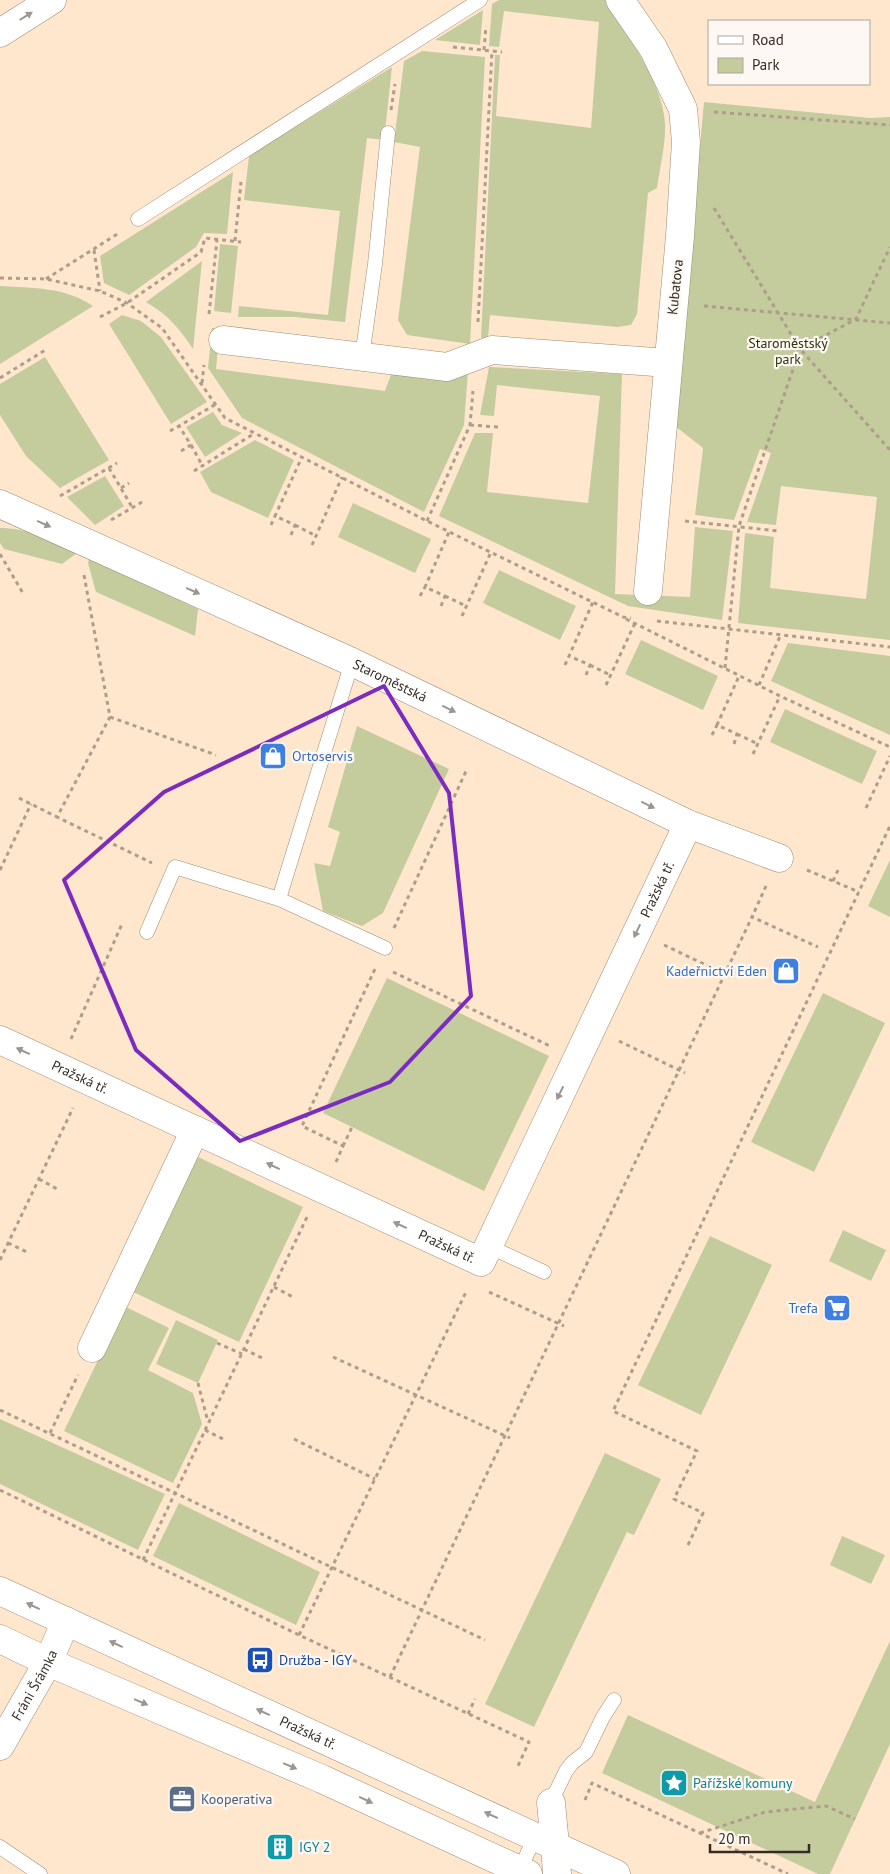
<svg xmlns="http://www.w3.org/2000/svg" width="890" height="1874" viewBox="0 0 890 1874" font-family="'PT Sans',sans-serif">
  <rect width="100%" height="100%" fill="#ffe7ce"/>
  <path fill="#c4cc9e" d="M499,0H605C627,35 662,81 665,123C666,144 660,167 657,188L648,193L637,314L631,325L617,327L490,315L488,338H481L495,55H500L496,116L591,128L599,22L504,11L499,47L489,46L492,4Z
    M483,10L480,45L435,40Z
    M422,51L485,57L470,344L407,335L398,320L420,147L394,142L404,61Z
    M392,67L384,140L367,138L345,322L295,317H238L239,306L328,315L340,211L244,200L249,156Z
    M704,102L870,118L890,117V640L738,623L745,533L774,537L770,588L866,599L877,497L781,486L776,525L747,522L771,453L760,449L734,520L695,515L703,448L675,426Z
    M233,172L227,234L204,233L196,247L129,295L104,283L100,256Z
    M220,244L238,246L231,313L214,311Z
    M202,261L193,349C180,329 167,314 146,302Z
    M0,286C32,288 66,287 93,306L0,364Z
    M122,315L141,321L161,337L207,402L171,424L109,324Z
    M212,328H220L216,369L385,391L393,369L468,371L464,425L424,512L242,418L208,368Z
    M45,357L109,460L60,488L26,456L0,415V384Z
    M489,367L622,374L615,594L690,597L695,527L733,531L722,620L628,606L439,516L475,433H493L487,492L588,503L600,396L497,385L494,416L480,415Z
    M213,412L222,425L242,433L205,457L186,427Z
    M255,440L294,460L268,518L211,492L200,472Z
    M105,476L124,506L95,525L67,497Z
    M353,503L431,539L415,573L338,537Z
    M0,528C28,527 52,542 77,553L62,564L4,549L0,543Z
    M89,558L198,609L195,636L96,592L88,563Z
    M499,570L576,606L560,640L483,603Z
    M641,640L718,676L703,710L625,674Z
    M788,643L890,656V735L771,681Z
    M785,709L877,751L862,784L770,742Z
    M357,726L449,769L383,913L362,926L323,911L314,863L330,866L340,832L328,827Z
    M890,860V917L868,906Z
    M387,978L549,1056L484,1191L323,1113Z
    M823,993L885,1023L814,1172L751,1142Z
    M196,1156L303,1207L239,1342L131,1291Z
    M843,1230L886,1250L871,1281L829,1261Z
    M710,1236L772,1265L701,1415L638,1385Z
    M124,1306L169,1328L148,1370L193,1393L202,1424L173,1483L64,1431Z
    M176,1320L218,1340L198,1383L156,1364Z
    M0,1419L165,1494L138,1550L0,1484Z
    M605,1453L661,1479L634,1535L627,1532L534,1727L485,1704Z
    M179,1503L320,1572L296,1625L153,1556Z
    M842,1536L885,1555L871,1584L830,1565Z
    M890,1641V1744L830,1874H818L602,1773L628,1715L815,1802Z"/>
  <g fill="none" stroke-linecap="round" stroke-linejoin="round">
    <g stroke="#a08b74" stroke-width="15">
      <path id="service" d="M138,219L480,0
        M362,357L375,264L388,133
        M279,899L385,948
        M147,932L175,867L279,899L352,662
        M488,1246L544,1272
        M549,1806L566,1771L572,1763L586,1752L603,1717L614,1700
        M0,1847L40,1874
        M520,1870L537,1832"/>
    </g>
    <g stroke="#a08b74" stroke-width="29">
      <g id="minor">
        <path d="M620,0L653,48L683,109L686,142L680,236L648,591"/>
        <path d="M0,33L52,0"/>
        <path d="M223,340L447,367L492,350L668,363"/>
        <path id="s1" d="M0,504L352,662L688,824L779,858"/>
        <path id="s2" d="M0,1040L481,1262L688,824"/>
        <path d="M92,1348L195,1130"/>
        <path id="s3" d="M0,1746L48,1662L66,1621"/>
        <path d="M551,1803L555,1845"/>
      </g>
    </g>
    <g stroke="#a08b74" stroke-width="29">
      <g id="tertiary">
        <path id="s4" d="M0,1591L616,1874"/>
        <path d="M0,1639L48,1662L322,1779L528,1874"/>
        <path d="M555,1845L557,1874"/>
      </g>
    </g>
    <path stroke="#af9d8b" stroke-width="3" stroke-dasharray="4 4" stroke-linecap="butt" d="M453,47L502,52
      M484,50L486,26
      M391,110L395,84
      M714,112L890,125
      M714,208L800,349L890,450
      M235,241L241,182
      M94,250L100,291
      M0,278L46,279L100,291L127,303L162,328L225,418L427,521L623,617L631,618
      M46,279L119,233
      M704,306L890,323
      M209,314L217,240
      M100,317L127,303L201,252L205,238L241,242
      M478,322L492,51
      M0,378L47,349
      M202,383L204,365
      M470,425L498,427
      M170,431L179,426
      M191,445L202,465
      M181,451L191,445L179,426L216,404
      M109,468L132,507
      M194,471L255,433
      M121,488L129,483
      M60,496L117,463
      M111,520L142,502
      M427,521L470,425L473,391
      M685,521L778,531
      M271,525L275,516
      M295,525L316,536
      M291,535L295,525L275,516L302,457
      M312,545L342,477
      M0,554L24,595
      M84,575L110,717L57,817L152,863
      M420,596L425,587
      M445,596L466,606
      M441,606L445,596L425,587L449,532
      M462,616L491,552
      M626,619L780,696L890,747
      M657,621L890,647
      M565,665L569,656
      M590,665L610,675
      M725,668L739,526L800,349L856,319L890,247
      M586,675L590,665L569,656L593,602
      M606,685L635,623
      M759,685L781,634
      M110,717L216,755
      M737,734L758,744
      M712,735L717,725
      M734,744L737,734L717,725L739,676
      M753,754L780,696
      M19,798L57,817
      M866,808L890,756
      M0,870L31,804
      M807,870L859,892
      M833,881L839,868
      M766,886L752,917L818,947
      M394,928L467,769
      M664,945L731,977
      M393,972L550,1046
      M71,1039L122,924
      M619,1041L685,1073
      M343,1146L352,1127
      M336,1162L343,1146L302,1126L375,969
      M39,1179L59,1190
      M8,1243L29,1253
      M0,1260L73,1108
      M274,1287L293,1297
      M489,1292L564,1326
      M217,1343L242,1354
      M244,1349L264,1359
      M333,1357L510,1438
      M198,1383L208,1422
      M0,1410L485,1640
      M205,1430L225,1440
      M50,1433L78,1375
      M294,1439L375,1479
      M0,1490L299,1635L529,1742L517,1768
      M688,1545L703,1513L674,1499L697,1451L613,1411L890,826
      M143,1560L308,1215
      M299,1635L467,1290
      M390,1677L752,917
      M468,1714L475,1699
      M585,1800L592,1783L788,1874
      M700,1833L765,1812L826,1806L855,1819"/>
    <use href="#service" stroke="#fff" stroke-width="14"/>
    <use href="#minor" stroke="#fff" stroke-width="28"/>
    <use href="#tertiary" stroke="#fff" stroke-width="28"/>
  </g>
  <defs><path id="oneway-solid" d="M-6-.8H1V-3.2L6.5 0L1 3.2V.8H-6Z" transform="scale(1.25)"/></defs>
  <g fill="#9a9691">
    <use href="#oneway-solid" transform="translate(26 16) rotate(-32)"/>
    <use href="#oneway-solid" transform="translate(44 524) rotate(24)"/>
    <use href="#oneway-solid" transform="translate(193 591) rotate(24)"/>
    <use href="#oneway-solid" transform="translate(449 709) rotate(26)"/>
    <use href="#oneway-solid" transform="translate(648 805) rotate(26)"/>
    <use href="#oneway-solid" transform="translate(637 931) rotate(115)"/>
    <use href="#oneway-solid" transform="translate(23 1051) rotate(-155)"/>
    <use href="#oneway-solid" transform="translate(560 1093) rotate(116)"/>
    <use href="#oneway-solid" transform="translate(273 1166) rotate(-155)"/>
    <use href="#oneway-solid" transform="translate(400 1225) rotate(-155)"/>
    <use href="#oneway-solid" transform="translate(33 1606) rotate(-155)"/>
    <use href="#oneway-solid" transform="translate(116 1644) rotate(-155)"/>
    <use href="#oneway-solid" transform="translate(141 1702) rotate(23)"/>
    <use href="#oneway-solid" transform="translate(263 1712) rotate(-155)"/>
    <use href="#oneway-solid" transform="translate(290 1766) rotate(23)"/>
    <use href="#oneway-solid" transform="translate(366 1800) rotate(25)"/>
    <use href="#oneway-solid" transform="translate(491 1815) rotate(-155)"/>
  </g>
  <path fill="none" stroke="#7b2cbf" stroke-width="4" stroke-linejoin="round" d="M384,686L449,793L471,996L390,1082L240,1141L136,1050L64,880L164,792Z"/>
  <defs>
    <g id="shop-square" transform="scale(1.4375)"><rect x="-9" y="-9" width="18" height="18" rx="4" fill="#3f7fe0" stroke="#fdf8f3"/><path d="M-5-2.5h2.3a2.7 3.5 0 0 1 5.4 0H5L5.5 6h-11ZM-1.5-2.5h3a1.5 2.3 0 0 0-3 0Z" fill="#fff"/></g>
    <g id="supermarket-square" transform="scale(1.4375)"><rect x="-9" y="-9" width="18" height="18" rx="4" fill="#3f7fe0" stroke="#fdf8f3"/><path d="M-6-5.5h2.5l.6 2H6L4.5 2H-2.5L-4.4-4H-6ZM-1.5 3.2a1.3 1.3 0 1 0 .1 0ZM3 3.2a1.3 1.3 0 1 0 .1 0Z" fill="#fff"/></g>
    <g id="bus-square" transform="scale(1.4375)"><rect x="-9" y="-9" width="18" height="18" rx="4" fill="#1a4fb4" stroke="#fdf8f3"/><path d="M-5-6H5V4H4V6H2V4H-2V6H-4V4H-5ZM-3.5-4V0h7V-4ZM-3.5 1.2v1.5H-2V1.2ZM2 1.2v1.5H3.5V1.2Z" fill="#fff"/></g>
    <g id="sight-square" transform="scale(1.4375)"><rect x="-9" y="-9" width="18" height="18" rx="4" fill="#0f9aa8" stroke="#fdf8f3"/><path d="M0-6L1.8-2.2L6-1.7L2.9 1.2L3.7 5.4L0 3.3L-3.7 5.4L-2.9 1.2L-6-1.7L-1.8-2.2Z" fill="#fff"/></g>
    <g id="office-square" transform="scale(1.4375)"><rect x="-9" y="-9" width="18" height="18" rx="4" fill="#5c6f8a" stroke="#fdf8f3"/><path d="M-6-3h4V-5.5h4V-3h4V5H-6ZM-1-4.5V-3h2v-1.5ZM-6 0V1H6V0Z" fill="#fff"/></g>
    <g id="building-square" transform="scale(1.4375)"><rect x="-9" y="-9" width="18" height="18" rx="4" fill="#0f9aa8" stroke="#fdf8f3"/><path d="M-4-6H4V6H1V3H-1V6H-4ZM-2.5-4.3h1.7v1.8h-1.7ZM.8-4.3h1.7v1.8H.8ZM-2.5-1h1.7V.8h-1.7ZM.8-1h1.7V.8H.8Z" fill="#fff"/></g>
  </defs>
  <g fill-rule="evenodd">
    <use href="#shop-square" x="273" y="756"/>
    <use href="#shop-square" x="786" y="971"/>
    <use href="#supermarket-square" x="837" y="1308"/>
    <use href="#bus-square" x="260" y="1660"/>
    <use href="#sight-square" x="674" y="1783"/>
    <use href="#office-square" x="182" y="1799"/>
    <use href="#building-square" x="280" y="1847"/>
  </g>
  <g text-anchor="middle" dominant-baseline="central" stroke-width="4.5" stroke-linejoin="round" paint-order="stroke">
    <g font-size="14" fill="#352c23" stroke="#fdf8f3">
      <text transform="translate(675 287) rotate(-84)">Kubatova</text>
      <text stroke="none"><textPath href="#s1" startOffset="428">Staroměstská</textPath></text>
      <text stroke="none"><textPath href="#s2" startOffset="942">Pražská tř.</textPath></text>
      <text stroke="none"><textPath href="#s2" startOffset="88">Pražská tř.</textPath></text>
      <text stroke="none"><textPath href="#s2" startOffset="492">Pražská tř.</textPath></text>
      <text stroke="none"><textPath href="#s3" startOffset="70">Fráni Šrámka</textPath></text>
      <text stroke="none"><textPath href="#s4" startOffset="339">Pražská tř.</textPath></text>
    </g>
    <g font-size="14" fill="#303406" stroke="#fdf8f3">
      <text x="788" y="343">Staroměstský<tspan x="788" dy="16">park</tspan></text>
    </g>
    <g font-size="14" fill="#366cbe" stroke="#fdf8f3" text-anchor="end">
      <text x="292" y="756" text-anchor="start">Ortoservis</text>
      <text x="767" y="971">Kadeřnictví Eden</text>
      <text x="818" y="1308">Trefa</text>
    </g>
    <g font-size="14" fill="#164399" stroke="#fdf8f3" text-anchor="start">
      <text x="279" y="1660">Družba - IGY</text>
    </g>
    <g font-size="14" fill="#0d838f" stroke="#fdf8f3" text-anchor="start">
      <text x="693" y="1783">Pařížské komuny</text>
      <text x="299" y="1847">IGY 2</text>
    </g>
    <g font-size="14" fill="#4e5e75" stroke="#fdf8f3" text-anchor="start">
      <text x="201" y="1799">Kooperativa</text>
    </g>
  </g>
  <rect x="708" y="20" width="162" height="65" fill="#fdf8f3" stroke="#ada6a0"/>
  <rect x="718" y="36" width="25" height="8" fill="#ffffff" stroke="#ada6a0"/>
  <text x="752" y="45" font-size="15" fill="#352c23">Road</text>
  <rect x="718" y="58" width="25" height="15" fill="#c4cc9e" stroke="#ada6a0"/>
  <text x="752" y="70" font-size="15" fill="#352c23">Park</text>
  <path d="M710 1844v8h99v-8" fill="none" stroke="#352c23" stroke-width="2.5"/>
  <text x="718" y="1844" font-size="15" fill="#352c23" stroke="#fdf8f3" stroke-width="4" paint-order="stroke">20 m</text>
</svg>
